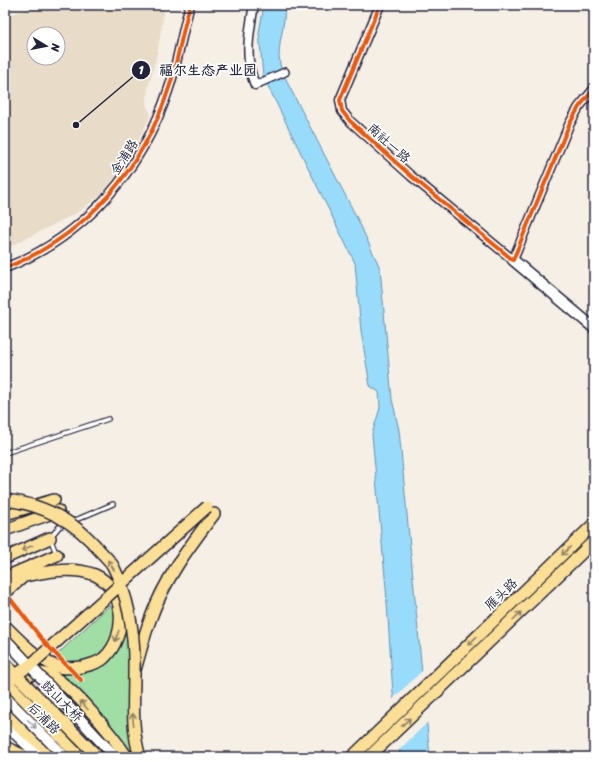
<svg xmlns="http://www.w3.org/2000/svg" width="599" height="762" viewBox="0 0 599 762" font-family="Sriracha,'LXGW WenKai TC',sans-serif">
  <rect width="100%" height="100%" fill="#f5efe6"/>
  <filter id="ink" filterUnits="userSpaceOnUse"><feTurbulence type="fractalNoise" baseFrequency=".025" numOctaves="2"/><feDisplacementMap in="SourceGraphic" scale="8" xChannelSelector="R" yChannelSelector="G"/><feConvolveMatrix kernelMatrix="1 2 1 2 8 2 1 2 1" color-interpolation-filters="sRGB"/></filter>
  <g filter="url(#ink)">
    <path fill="#e8dcc8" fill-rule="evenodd" d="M44,5H165L158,50L148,88L146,105L151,114L129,160L100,195L77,213L5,249V16ZM34,34H58V58H34Z"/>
    <path fill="#a0dea6" stroke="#618070" d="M110,605L129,638L137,757H132L47,664Z"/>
    <path fill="#99dbfb" stroke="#6991ae" d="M264,5H284C287,24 276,44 280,64C281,71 286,77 288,84L357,218L380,268L392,399L399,430L430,757H400L393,694L386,588L372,434L380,408L379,392L370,386L361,331L355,263L263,76L259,33Z"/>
    <path fill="#f5efe6" d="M424,669L429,721L398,751L392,700Z"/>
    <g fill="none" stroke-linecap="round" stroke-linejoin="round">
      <g stroke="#22223b" stroke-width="6">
        <path id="service" d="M5,453L108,419
          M71,522L113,504
          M56,553L50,538L59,527L66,524"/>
      </g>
      <g stroke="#22223b" stroke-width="10">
        <path id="minor" d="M255,85L285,72"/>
      </g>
      <g stroke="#22223b" stroke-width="11">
        <path id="tertiary" d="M254,5C249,32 244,59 255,85
          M380,5L340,100L342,111L350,121L411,176L513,260L569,125L579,107L594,89
          M5,268C85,237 143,169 169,88C178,61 182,32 190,5"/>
      </g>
      <g stroke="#22223b" stroke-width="13">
        <path id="secondary" d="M513,260L594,328
          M5,724L40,757
          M105,746L116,757"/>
      </g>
      <g stroke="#22223b" stroke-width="14">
        <path id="primary" d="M352,757L594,524
          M369,757L594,541"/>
      </g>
      <g stroke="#22223b" stroke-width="14">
        <path id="trunk" d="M5,514L54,500
          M5,530L58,511
          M5,558L50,538
          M13,574L57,555
          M5,580C33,575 67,564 95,575C126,589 128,636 104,658C99,663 89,665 82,667C73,668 63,669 55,666C35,657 20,641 5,626
          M5,593L24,576
          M135,670C140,653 144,636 150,620C164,580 189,547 214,514
          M5,703C12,684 31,666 52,676C73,687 114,737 127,757
          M5,712L21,729L57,757
          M5,747L26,757"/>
      </g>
      <use href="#service" stroke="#fff" stroke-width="3.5"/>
      <use href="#minor" stroke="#fff" stroke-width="7"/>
      <use href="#tertiary" stroke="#fff" stroke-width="8"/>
      <use href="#secondary" stroke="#fff" stroke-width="10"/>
      <use href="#primary" stroke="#fbdf96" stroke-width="11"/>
      <use href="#trunk" stroke="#fbdf96" stroke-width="11"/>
      <g stroke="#22223b" stroke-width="13" stroke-linecap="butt">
        <path id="secondary-bridge" d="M5,639L105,746
          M5,697L65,757"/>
      </g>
      <g stroke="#22223b" stroke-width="14" stroke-linecap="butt">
        <path id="trunk-bridge" d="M5,500C43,504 76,522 101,552C105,556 110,561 113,566C129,598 135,637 134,673C134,702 131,728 140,757
          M5,664L98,757
          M5,680L80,757
          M5,683L34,662L207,507"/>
      </g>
      <use href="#secondary-bridge" stroke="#fff" stroke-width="10"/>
      <use href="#trunk-bridge" stroke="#fbdf96" stroke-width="11"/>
      <g stroke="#fff" stroke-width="6">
        <path id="cycleway" d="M380,5L340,100L342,111L350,121L411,176L513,260L569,125L579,107L594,89
          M5,268C85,237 143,169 169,88C178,61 182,32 190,5
          M5,592L45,643L81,680"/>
      </g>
      <use href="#cycleway" stroke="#e8590c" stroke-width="4"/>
    </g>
    <defs><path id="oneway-shaft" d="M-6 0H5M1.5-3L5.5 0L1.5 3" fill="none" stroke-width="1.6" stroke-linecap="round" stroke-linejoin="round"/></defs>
    <g stroke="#8e8068">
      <use href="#oneway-shaft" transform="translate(27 548) rotate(156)"/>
      <use href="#oneway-shaft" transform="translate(566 551) rotate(136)"/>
      <use href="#oneway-shaft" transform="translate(111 565) rotate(-122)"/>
      <use href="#oneway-shaft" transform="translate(517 616) rotate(-44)"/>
      <use href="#oneway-shaft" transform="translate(117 636) rotate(109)"/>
      <use href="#oneway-shaft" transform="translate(472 641) rotate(136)"/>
      <use href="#oneway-shaft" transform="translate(84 705) rotate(-131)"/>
      <use href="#oneway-shaft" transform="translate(133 719) rotate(-94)"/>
      <use href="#oneway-shaft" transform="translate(406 722) rotate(-43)"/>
    </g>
    <use stroke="#9c9ca7" href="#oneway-shaft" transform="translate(32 724) rotate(45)"/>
  </g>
  <g text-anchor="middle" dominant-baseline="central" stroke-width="3.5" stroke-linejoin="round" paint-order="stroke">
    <g font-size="13" fill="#22223b" stroke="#fff">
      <text transform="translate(389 143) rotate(42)">南社一路</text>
      <text transform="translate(124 157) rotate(-57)">金浦路</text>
      <text transform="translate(501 594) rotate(-44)">雁头路</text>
      <text transform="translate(62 701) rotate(45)">鼓山大桥</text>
      <text transform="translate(44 718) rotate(45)">后浦路</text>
    </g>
  </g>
  <path fill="none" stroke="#22223b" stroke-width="1.5" d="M76 125L141 70"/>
  <g fill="#22223b" stroke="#fff" stroke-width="1.5">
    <circle cx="76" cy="125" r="4"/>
    <circle cx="141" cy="70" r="10"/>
  </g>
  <g font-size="12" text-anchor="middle" font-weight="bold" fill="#fff">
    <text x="141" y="74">1</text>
  </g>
  <g font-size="14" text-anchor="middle" font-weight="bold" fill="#22223b" stroke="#fff" stroke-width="3.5" stroke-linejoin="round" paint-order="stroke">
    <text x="208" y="75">福尔生态产业园</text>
  </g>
  <rect width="599" height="762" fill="none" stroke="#fff" stroke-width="20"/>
  <rect x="10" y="10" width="579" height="742" fill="none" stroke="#22223b" stroke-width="1.5" filter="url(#ink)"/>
  <g transform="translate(46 46) rotate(100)"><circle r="19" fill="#ffffff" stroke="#a7a7b1"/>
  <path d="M0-3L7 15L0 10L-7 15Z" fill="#22223b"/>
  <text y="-6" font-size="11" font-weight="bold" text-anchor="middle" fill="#22223b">N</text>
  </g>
</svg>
